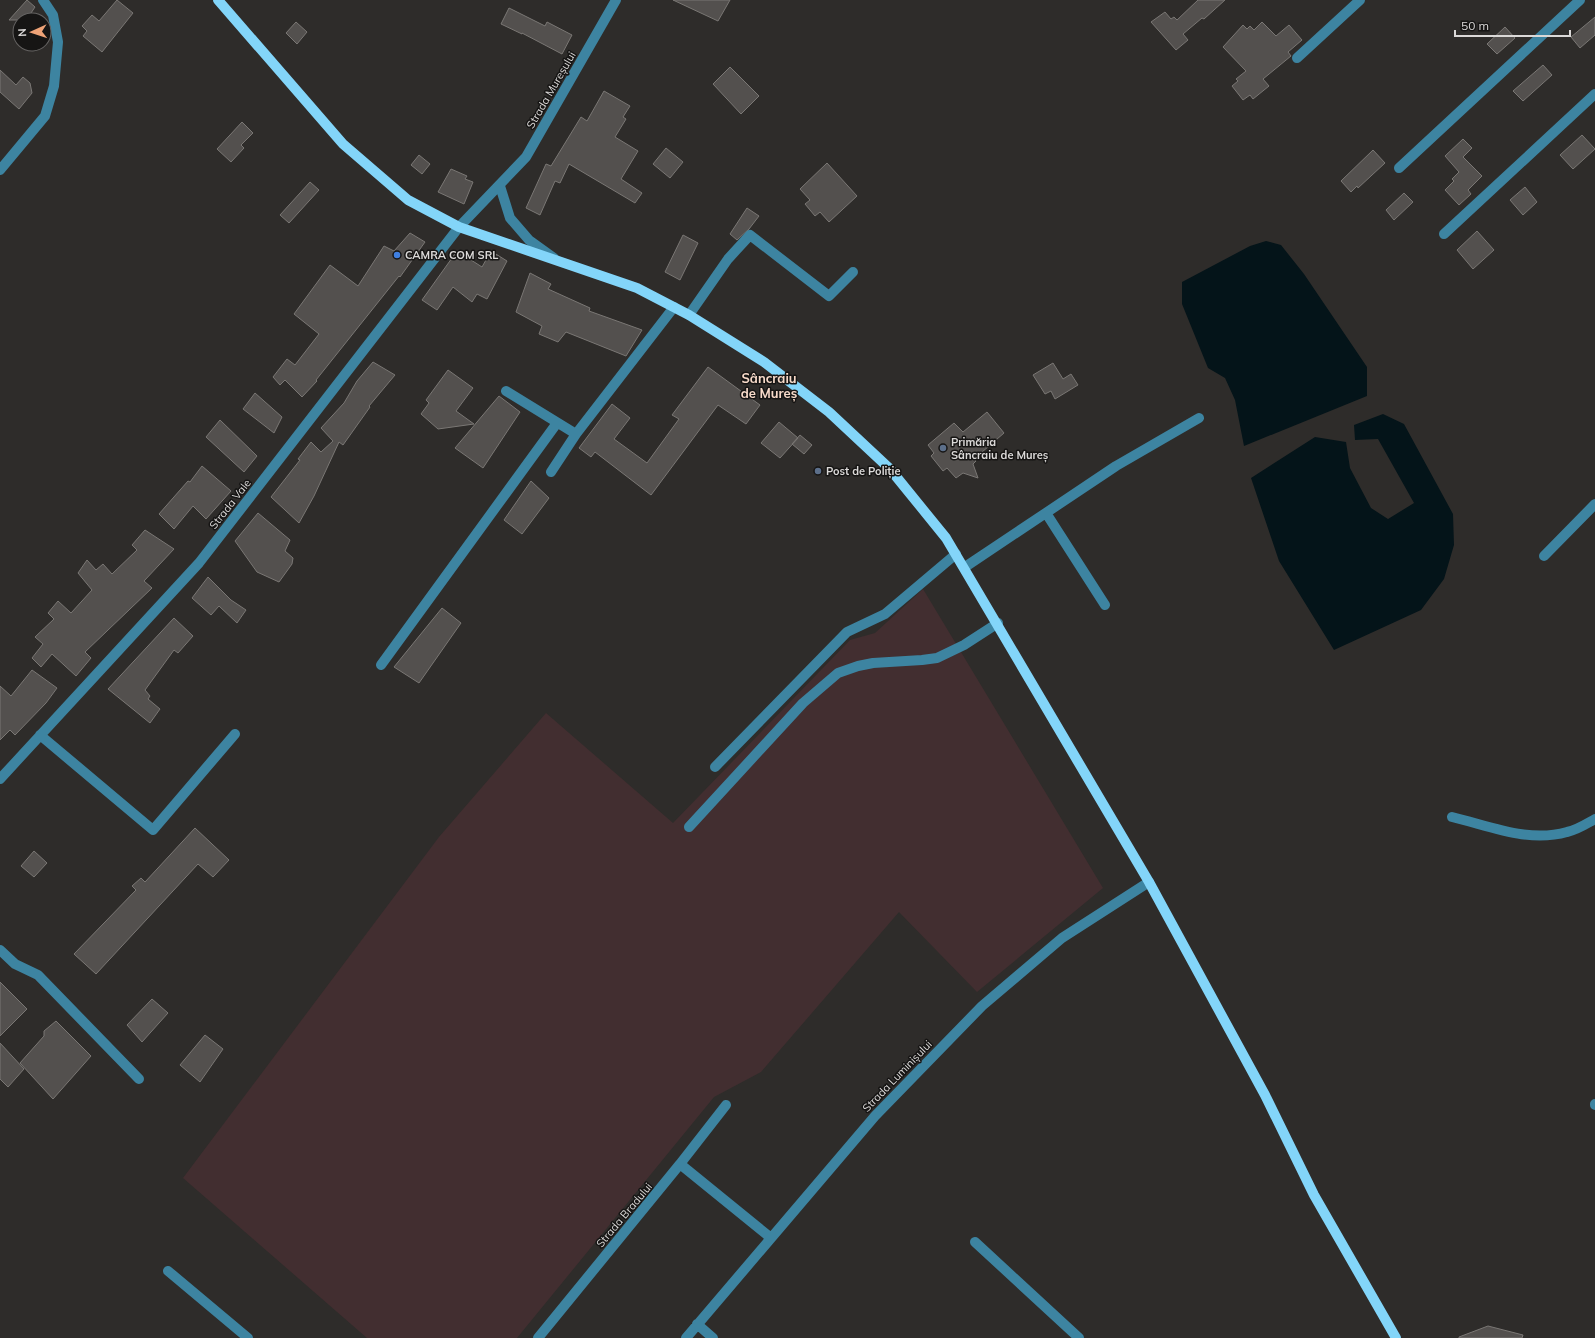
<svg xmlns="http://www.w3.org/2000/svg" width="1595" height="1338" viewBox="0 0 1595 1338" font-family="Mulish,sans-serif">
  <rect width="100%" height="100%" fill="#2e2c2a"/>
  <path fill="#422e30" d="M923,589L1103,888L977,992L899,912L761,1072L714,1097L517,1338H367L183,1178L439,837L546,713L673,823L850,640L875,633Z"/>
  <path fill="#041419" d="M1266,241L1281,245L1304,274L1367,367V396L1244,446L1235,400L1225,378L1208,368L1182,304V282L1250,246Z
    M1383,414L1404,424L1453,514L1454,545L1444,579L1421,610L1334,650L1279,561L1251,478L1315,437L1346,442L1350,468L1371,508L1388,519L1414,503L1378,439L1355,440L1354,425Z"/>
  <path fill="#53504e" stroke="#7a7774" d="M27,0L35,7L31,13L38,20H9Z
    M117,0L133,13L102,52L83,36L87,31L82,26L92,15L99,21Z
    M673,0H730L718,21Z
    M1198,0H1225L1204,19L1202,18L1183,34L1188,40L1176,50L1151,22L1165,12L1171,19L1174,17L1177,20Z
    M509,8L545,26L547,22L572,35L562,54L522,33V34L501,24Z
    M1595,17V35L1580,48L1571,37Z
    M296,22L307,32L297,44L286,33Z
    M1262,22L1276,36L1289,25L1302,40L1288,52L1291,56L1263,79L1269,86L1253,99L1250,95L1243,100L1232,86L1238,81L1236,79L1246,71L1223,47L1243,25L1247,29L1250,26L1254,30Z
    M1505,27L1515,38L1497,54L1487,44Z
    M1543,65L1552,75L1523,101L1513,91Z
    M730,67L759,96L741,114L713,84Z
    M0,70L16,85L23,77L30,83L32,93L19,109L0,92Z
    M604,91L630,106L623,117L626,119L615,137L638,151L621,179L642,193L635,203L569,164L560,183L555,181L540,215L526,208L546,164L551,166L581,117L587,121Z
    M242,122L253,133L241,145L244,148L231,162L217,149Z
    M1582,135L1595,149L1573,169L1560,155Z
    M1463,139L1472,148L1463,157L1482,176L1468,190L1471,194L1459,205L1445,190L1454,181L1452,179L1459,172L1445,156Z
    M666,148L683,162L670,178L653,164Z
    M1373,150L1385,163L1358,188L1357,186L1351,192L1341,181Z
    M419,155L430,164L422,174L411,165Z
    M827,163L857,196L829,222L820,212L815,216L805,204L810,200L800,189Z
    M451,169L467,176L465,179L473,182L464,204L438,192Z
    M310,182L319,190L289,223L280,215Z
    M1525,187L1537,202L1523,215L1510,200Z
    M1404,193L1413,202L1394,220L1386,210Z
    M747,208L759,216L749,229L737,240L730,234Z
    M1477,231L1494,250L1473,269L1457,250Z
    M410,233L425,242L400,277L399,276L316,380L317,381L302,397L285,380L280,385L273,377L287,359L295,365L319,334L294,314L330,265L358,286L384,246L394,251Z
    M683,235L698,243L680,280L665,272Z
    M457,251L482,267L491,251L507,261L487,299L477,294L472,302L453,287L437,310L422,300Z
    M530,273L551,284L548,289L590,308L589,311L642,330L626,356L566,332L558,342L539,334L542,326L516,312Z
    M373,362L395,375L369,406L370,407L343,445L339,442L314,496L299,523L271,497L300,460L298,459L311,442L321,452L333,441L321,428L344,403L357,381Z
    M1053,363L1063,379L1071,374L1078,385L1055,399L1051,391L1045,394L1033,375Z
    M708,367L760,405L746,424L718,405L651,495L595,452L591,457L579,448L612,404L630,418L614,439L647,463L679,419L672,415Z
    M448,370L473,388L456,411L474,424L438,429L421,414L429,403L426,400Z
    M255,393L282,417L274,433L243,409Z
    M499,396L520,412L483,468L455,448Z
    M987,412L1004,433L974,459L976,461L973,464L978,478L963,473L956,478L947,468L943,471L931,456L934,453L928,445L954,423L963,432Z
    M220,420L257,456L244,472L206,437Z
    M779,422L798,438L780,458L761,443Z
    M800,435L812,445L804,454L792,444Z
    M202,466L231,491L206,519L193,506L174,529L159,514L188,481L190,482Z
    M531,481L549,498L522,534L504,520Z
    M258,513L290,540L285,551L293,558L292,564L279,582L257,572L235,541Z
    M145,530L174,549L144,581L152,588L85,652L91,658L76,676L52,654L41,667L32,658L43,644L35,637L54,619L48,613L58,601L71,613L92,590L78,573L87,560L96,570L103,564L112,574L137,550L132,545Z
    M208,577L231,600L246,610L237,623L219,606L211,615L192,598Z
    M442,608L461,623L419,683L394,667Z
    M174,618L193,636L178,653L174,650L145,690L150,696L148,699L160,709L150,723L108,689Z
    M32,670L57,688L46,703L15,735L10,730L0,740V686L11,696Z
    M195,828L229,860L213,877L198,864L96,974L74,954L136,890L132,886L141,878L145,882Z
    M34,851L47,863L34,877L21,866Z
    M0,982L27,1009L0,1036Z
    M152,999L168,1013L142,1042L127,1025Z
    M56,1021L91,1056L53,1099L20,1063L44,1036V1031Z
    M205,1035L223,1049L200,1082L180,1065Z
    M0,1043L24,1069L8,1087L0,1079Z
    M1488,1326L1523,1335L1522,1338H1459V1337Z"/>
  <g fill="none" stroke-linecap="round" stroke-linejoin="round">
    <path stroke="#3d84a1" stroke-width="10" d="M1297,58L1360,0
      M1399,168L1580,0
      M0,170L45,116L54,86L58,42L53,15L43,0
      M500,186L510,218L529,240L554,258
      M1444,234L1595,94
      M689,315L728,259L750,235L829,296L853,272
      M506,391L576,434
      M551,472L576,434L674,307
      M1046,513L1105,605
      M1544,556L1595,504
      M965,567L1116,466L1199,418
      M381,665L557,423
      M40,735L153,830L235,734
      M715,767L847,632L885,614L956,554
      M0,779L199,563L459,227L526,157L616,0
      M1452,817C1490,826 1528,843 1567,832C1577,830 1586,824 1595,819
      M689,827L803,703L838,673L858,666L873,663L922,660L937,658L964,645L998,623
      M0,950L15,964L38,975L139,1079
      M1595,1104V1105
      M680,1164L771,1238
      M975,1242L1079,1338
      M168,1271L248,1338
      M697,1324L713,1338
      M538,1338L680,1164L726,1105
      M686,1338L875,1116L982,1006L1062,938L1149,882"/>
    <path stroke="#83d5f9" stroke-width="10" d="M218,0L343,144L408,200L459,227L637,288L689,315L764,362L829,412L890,469L946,538L1149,882L1265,1095L1314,1195L1396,1338"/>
  </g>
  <circle fill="#3f7fe0" stroke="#161514" stroke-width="1.5" cx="397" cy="255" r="4"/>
  <g fill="#5c6f8a" stroke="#161514" stroke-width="1.5">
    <circle cx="943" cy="448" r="4"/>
    <circle cx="818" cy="471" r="4"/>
  </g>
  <g text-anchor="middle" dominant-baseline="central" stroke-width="3" stroke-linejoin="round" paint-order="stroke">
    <g font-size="11" fill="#dbd9d8" stroke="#161514">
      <text transform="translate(551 90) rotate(-60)">Strada Mureșului</text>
      <text transform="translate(230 504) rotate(-52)">Strada Vale</text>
      <text transform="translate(897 1076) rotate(-46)">Strada Luminișului</text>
      <text transform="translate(624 1215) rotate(-50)">Strada Bradului</text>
    </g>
    <g font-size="11" font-weight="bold" fill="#dbd9d8" stroke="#161514" text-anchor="start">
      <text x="405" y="255">CAMRA COM SRL</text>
      <text x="951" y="442">Primăria<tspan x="951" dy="13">Sâncraiu de Mureș</tspan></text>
      <text x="826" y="471">Post de Poliție</text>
    </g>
    <g font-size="13" font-weight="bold" fill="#f7dac9" stroke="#161514">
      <text x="769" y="378">Sâncraiu<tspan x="769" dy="15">de Mureș</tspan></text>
    </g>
  </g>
  <g transform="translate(32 32) rotate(267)"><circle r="19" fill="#161514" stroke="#656362"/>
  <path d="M0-3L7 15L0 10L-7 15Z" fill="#efa377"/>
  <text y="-6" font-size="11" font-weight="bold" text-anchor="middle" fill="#dbd9d8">N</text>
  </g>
  <path d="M1455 30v6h115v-6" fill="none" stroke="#dbd9d8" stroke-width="2"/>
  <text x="1461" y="30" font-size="12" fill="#dbd9d8" stroke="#161514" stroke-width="3" paint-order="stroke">50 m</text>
</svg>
